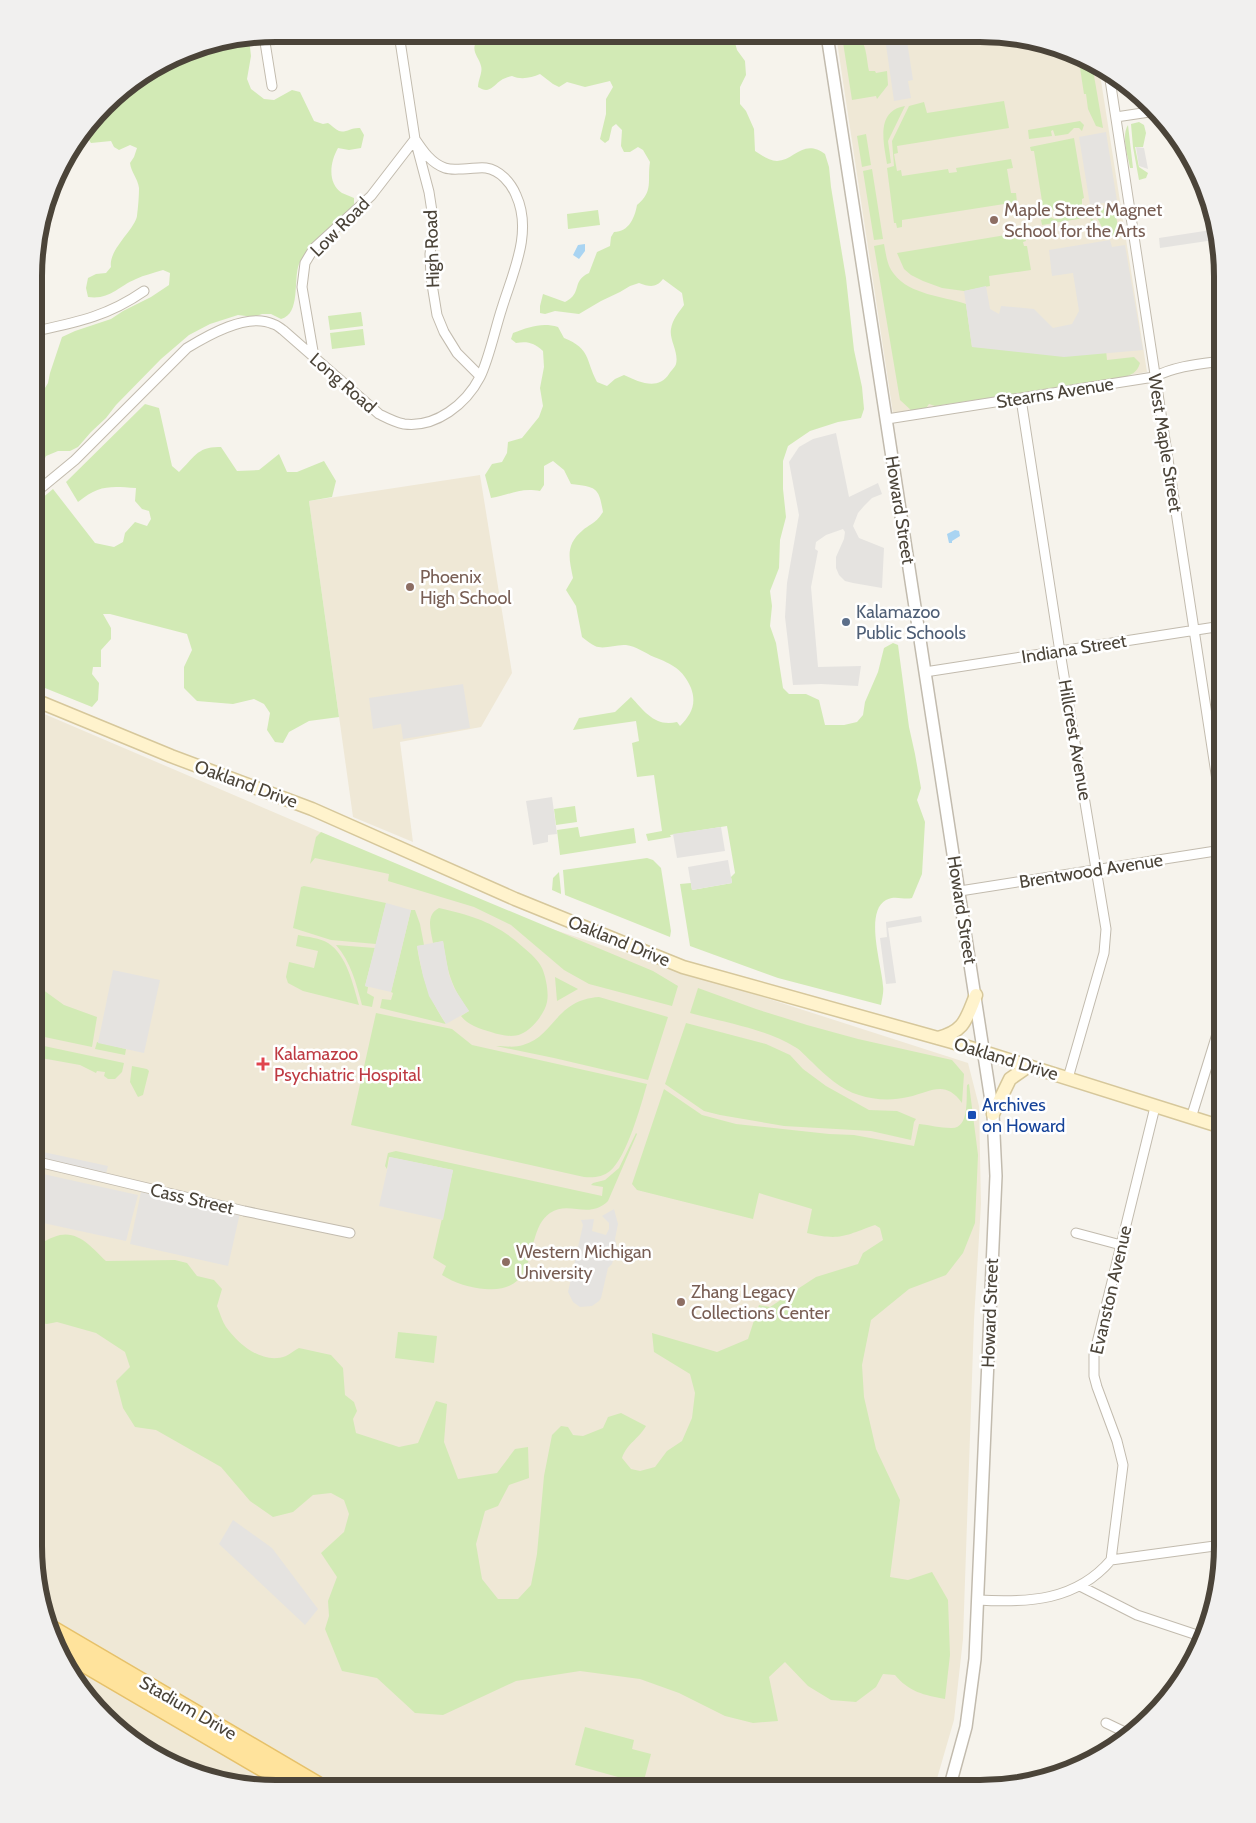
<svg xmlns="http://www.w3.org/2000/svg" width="1256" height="1823" viewBox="0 0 1256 1823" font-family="Cabin,sans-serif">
  <rect width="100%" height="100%" fill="#f6f3ec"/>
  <path fill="#efe8d6" d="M836,35L1011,36L1072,52L1099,68L1147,372L893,413Z
    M480,475L512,673L481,727L400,742L413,842L353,817L309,501Z
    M35,710L533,923L968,1063L979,1106L981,1204L974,1320L963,1639L954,1720L934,1789L245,1787L184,1771L129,1739L94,1706L59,1653L34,1546Z"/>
  <path fill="#d2eab5" d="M489,34L729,35L734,39L737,50L745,61L746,75L740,87V104L746,111L754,129L755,151C761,155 769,161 777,161C794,161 803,138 825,154L829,167L831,187L846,278L854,350L862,387L864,409L861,418L838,422L810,431L788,446L783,461V489L786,517L780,540L779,568L770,591L772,606L770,626L776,643L783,688L789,694H806L819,700L825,725H844L857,722L863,715L865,702L878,672L884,648L893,643L898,645L909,727L915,754L921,788L917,800L925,822L922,874L912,898C903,900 895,895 886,900C864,912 882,966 883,986C884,992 882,999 881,1005L778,978L690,946L680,884L691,883L692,890L732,883L731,877L735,873L727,826L670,835L671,837L648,841L646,834L662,831L654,775L637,777L632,743L639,741L636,721L573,730L579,718L615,712L631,697C645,712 655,727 677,722L680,726C691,715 697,704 691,688C683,669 672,664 654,657C645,653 636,646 626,645C616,644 604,650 595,646C591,644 586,640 582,637L576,606L566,590L573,578C569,558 565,545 583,530C593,522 595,524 603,512C599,487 596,487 571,484L564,470L553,461L544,466V485L540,491C520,487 510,495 491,498L485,475L492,464L502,462L507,453L508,442L522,438L539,417L543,406L540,388L544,367L543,351C534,343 528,341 516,343L511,339L513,333C529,327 542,322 558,327L564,338C591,349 585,359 597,382L607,386L615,379L624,375C639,382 658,391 669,374C671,371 675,367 676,364C679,352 669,340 671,329C672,320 679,312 684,305L682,293L663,279C656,288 650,287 639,283L630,286L620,292L601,301L579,314L555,311L545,314L540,313V306L543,294L565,302C583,293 571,281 589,273L597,252L610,246L611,237L614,232C629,232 635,217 637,205C654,191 647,181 650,162L643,150L638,147L630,152H624L621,146L622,130L616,124L612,127L609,140L605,143L600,139L606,114V99L613,87L610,81L585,87L567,82L559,87L553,84L540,74C531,78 521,80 512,76C508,77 504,78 500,81C492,87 489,94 478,87C478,80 483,72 481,66C479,57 471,52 476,42C482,42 487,41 489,34Z
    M842,36C868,32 865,52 869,71H875L876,73L887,71L888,85L877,99L876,96L852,100Z
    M249,38L251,56L247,79L251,89L264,99L274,100L292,90L300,92L314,121L323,124L328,123C331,125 335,129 339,131C346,133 352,127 360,128L364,135L361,148L349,150L338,148C330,162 327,183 342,193C346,195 350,196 354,198V204C349,213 342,216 335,223C327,230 303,255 299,264C293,280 301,314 281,319L271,314H262L254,317L238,315L210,324L189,335L161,359L116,405L106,418L91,432L78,447L70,451H58L46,456C41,465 42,475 35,483L36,403L48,383L50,373L62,337L75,331L111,319L123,311L151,297L169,285L170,273L163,270C154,273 144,275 136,279C117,287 110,300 88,297L86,288L88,278L96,274L106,273L111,267C108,250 135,229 137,216C138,208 139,197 139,188C138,179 131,172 130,163L134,157L137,148L130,145L119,150L114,147L111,141L91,143L84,133L117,94L198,47Z
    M1078,55L1092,64L1103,128L1096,126L1088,109L1086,94H1084Z
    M1004,101L1009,128L897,146L898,153L894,154L897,171L901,170L902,176L948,169L949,173L957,172L956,168L1011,159L1013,168L1007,169L1011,193H1016L1017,202L902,220V227L897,228L896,223H894L887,168L894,166L892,141L909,106L924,102L927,113Z
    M905,106L888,141L891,163L887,164C884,144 875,111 905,106Z
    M1080,121L1084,125L1082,131L1079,128H1074L1068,134L1055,136L1053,130L1051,131L1052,136L1029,139L1028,130Z
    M1139,122L1144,125L1146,133L1143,147H1135L1139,167L1148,173L1146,178L1139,180L1133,147L1131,124Z
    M1128,125L1133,168H1130C1128,156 1121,136 1128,125Z
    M866,134L871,165L862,167L857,136Z
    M1074,138L1084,198L1082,199V205C1076,208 1075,205 1069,206C1059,208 1051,212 1040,211L1038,202L1042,201L1034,151H1031L1030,147Z
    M872,169L883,239L874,240L863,171Z
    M1115,207L1119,236L1107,237L1105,236L1103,229L1093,210Z
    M598,210L600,225L568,229L567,214Z
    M1084,212L1089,214L1094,221L1091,222L1090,217L1042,225L1041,220L1050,217L1054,219H1059L1063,215Z
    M1024,232L1026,241L1023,242L1024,246H1027L1031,270L989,276L990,286L964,291L942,288L923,281L911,275L904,269L897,253Z
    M884,244C886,254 887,266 894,274C910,295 943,296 966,304L972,347L1106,350L1107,360L1134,357L1140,363C1137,373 1131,375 1122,378L935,406L929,404L924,411L913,412L900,400L874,246Z
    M361,312L363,326L330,330L328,316Z
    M363,329L365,345L332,349L330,333Z
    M145,404L159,408L172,466L179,472C194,458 197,446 221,447L237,471L259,470L279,454L287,472H297L324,461L336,481L332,497L309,501L339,717L309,721L289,732L283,743L275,742L267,730L270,713L264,704L254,699L233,704L197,701L184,688V667L192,650L187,634L110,614H103L111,628V639L101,650V667H93L92,674L99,683L98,700L92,707L35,684V504L53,489L95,543L114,547L123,542L125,533L135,522L147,526L151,519L149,511L142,509L135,501L136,488C109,486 99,485 78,502L66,482Z
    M575,806L577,822L556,825L554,809Z
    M578,827L580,837L634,828L636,843L560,855L557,830Z
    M321,832L653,971L678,986L672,1006L589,984L564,970L511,925L474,907L388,881L389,874L315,858L310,864L316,837Z
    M647,858L653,860L661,868L671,931L670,937L565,895L563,870Z
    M559,872L561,892V894L552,890L553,878Z
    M304,886L386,903L376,944L331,940L293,928L301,887Z
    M439,908C474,916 497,923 524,948C531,954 538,960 542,968C546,977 549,993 547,1002C545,1013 532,1030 521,1034C512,1038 500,1035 491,1032C480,1029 468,1025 461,1016L469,1011C451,987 447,971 443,941L433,943C431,931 425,915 439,908Z
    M411,910H415L420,924L424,945L417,946C421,974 430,1001 446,1024L380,1008L382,999L391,1000L393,993L391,992Z
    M298,935C308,937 320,938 328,943C347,955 353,985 359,1005L303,991L288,983L286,977L289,962L314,968L318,951L296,946Z
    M336,945L375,948L365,986L368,987L367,993L374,997L372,1007L362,1005C356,983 351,962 336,945Z
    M555,977L578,989L557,1001Z
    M35,984L64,1005L97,1017L92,1047L35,1035Z
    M698,988L756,1009L807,1025L858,1039L952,1060L964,1074L962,1103C945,1079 931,1092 908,1097C892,1101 874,1100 859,1095C841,1090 825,1075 812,1062C806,1057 802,1051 795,1047C767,1029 722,1022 690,1013Z
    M599,997L668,1017L648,1080L554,1058L496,1046C504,1046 515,1048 523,1045C555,1036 555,1000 599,997Z
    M376,1013L452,1029L472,1045L647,1084C641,1105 627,1157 610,1171C603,1177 593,1178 584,1177L351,1125Z
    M686,1023L766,1044L790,1055L803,1069L826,1086L869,1110L897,1111L916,1119L914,1122L911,1140L871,1131L784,1126L720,1115L704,1111L665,1084Z
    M97,1042L126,1049L125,1055L95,1049Z
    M44,1046L124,1063L122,1072L115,1079H108L104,1076L105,1072L97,1071L96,1073L80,1065L41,1058Z
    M132,1066L147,1069L149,1071L143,1095L138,1097L130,1082Z
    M969,1084L978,1155L975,1223L963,1253L946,1275L909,1289L871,1320L862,1365L864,1397L876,1449L900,1500L890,1577L908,1580L932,1572L948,1600L950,1655L945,1699C924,1695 909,1692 895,1675L883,1674L876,1687L856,1702L831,1700L808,1686L785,1662L769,1677L778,1721L753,1723L725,1716L679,1693L640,1679L580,1671L516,1681L443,1715L415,1713L377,1678L342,1671L325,1629L329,1616L328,1601L337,1577L321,1553L344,1532L349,1514L344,1500L331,1493L313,1495L293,1512L273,1517L250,1501L221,1467L156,1430L135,1427L123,1408L116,1381L130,1367L125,1352L96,1333L57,1322L47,1324L34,1322V1247C42,1243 51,1237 60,1235C80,1231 93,1249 106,1261L175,1260L187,1263L197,1276L214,1280L222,1289L217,1306C220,1313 222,1321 226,1327C239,1345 263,1365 286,1356C290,1354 295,1350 299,1348L331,1355L343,1368L345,1395L354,1402L357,1411L353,1419L356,1433L399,1447L418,1443L436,1401L447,1404L444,1442L458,1479L497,1473L515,1449L528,1447L529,1478L509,1485L498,1506L485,1511L476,1544L482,1579L498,1599H518L531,1585L537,1554L544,1476L552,1435L561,1426L568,1427L573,1435L583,1436L603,1428L608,1417L621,1413L646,1426C638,1440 627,1443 622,1458L631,1469L640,1471L655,1467L667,1451L682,1441L692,1418L695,1393L690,1374L654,1352L652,1333L717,1352L748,1339L759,1305L770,1307L816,1277L858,1264L863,1253L883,1240L880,1228L875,1225C844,1236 840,1241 807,1233L812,1209L759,1193L753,1219L637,1190L632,1184L664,1089L702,1115L736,1124L829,1134L854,1135L914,1146L919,1124C930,1125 940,1128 951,1128C970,1129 966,1097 967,1085Z
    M636,1133L637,1134L608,1201C589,1220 569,1200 550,1213C522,1232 543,1294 485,1289C471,1288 454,1283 442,1275L446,1266L433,1258L453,1170L389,1157L387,1169L385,1166L388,1153L396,1151L602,1196L603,1187L591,1185L593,1183L605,1180L619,1168Z
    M398,1332L437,1336L434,1363L395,1358Z
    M585,1727L634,1740L632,1749L651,1754L643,1784L575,1765Z"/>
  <path fill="#e5e3e0" d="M907,41L913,80L908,81L911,98L894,101L886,45Z
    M1106,132L1117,201L1090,205L1079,137Z
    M1136,147L1144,148L1148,169L1139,166Z
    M1211,230L1214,240L1160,248L1159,238Z
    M1110,240L1112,247L1125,245L1143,350L1064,357L972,347L964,291L986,286L990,309L999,314L1001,306L1034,309L1053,328L1072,324L1079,311L1073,273L1052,276L1049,250Z
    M836,433L849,497L878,483L882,494L872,498L864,506L858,513L853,526L859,538L884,548L882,588L853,583L845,581L839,575L836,568V557L844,539L845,532L843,529L826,535L816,542L815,549L818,551L811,587L818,667L861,666L858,686L821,684L793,685L785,617L787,583L799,515L789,462L799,447L813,439Z
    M463,684L470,728L403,739L401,724L373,729L369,698Z
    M552,797L557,834L548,835V842L533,845L526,801Z
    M721,827L725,851L677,858L673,834Z
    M728,860L732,883L692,890L688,867Z
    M386,903L411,910L391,992L365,986Z
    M921,916L922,922L888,928L896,983L886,984L880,938L887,937L886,922Z
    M443,941L449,975L454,988L469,1011L446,1024L429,996L423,976L417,946Z
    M113,970L160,980L144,1053L98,1043Z
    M34,1150L108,1166L106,1174L34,1158Z
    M390,1157L453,1170L443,1220L379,1206Z
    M34,1172L138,1195L126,1241L34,1221Z
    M141,1192L240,1213L228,1266L130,1244Z
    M614,1209L618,1224L615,1239L617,1246L612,1264L608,1268L601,1298L599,1301L592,1306L580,1307L573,1302L568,1292L583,1225L581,1220L594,1219L592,1231L606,1235L609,1229V1223L602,1216Z
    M233,1520L272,1548L318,1609L305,1625L219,1544Z"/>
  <path fill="#a9d4f2" d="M585,244V251L579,259L573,255L578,245Z
    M955,530L959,531L960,536L952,541V543H949L947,534Z"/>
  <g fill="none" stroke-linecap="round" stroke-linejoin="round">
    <g stroke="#c2bbae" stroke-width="11">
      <path id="minor" d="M399,34L415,139L429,192L433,218V232L430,254L431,278L437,315L444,332L457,353L480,376
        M264,36L272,86
        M1109,73L1222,813
        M1116,117L1156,111
        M36,331C78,322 108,316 144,291
        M314,357L302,287L305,263L314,248L371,196L415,139
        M1021,399L1060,652L1106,929L1104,953L1068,1078
        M887,419L1154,377C1175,366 1199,364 1222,361
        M35,493L75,460L187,348C208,335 248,312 273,324C277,325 280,328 283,330L379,414C387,418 394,422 404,424C436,428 466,404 480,377C489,359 495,329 502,308C513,272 533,232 516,195C511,183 500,170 486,168C479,167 471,169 463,169C457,169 451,170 445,168C431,163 423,151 415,139
        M925,672L1222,626
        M960,891L1222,850
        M1191,1118L1222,1018
        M34,1161L244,1211L350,1233
        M1076,1233L1121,1245
        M1111,1560L1123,1465L1117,1441L1097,1387L1094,1376V1355L1155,1107
        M1080,1586L1137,1615L1203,1637
        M978,1600C1028,1603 1076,1601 1111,1560L1222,1545
        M1106,1723L1131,1735"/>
    </g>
    <g stroke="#c2bbae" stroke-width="14">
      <path id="tertiary" d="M827,35L993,1114L996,1176L975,1659L966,1727L949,1789"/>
    </g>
    <g stroke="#d6c79b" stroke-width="15">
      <path id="secondary" d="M35,700L171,756L312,809L515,899L683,967L952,1042L1222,1127
        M938,1038C965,1031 966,1019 976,995
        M993,1114L1010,1079L1027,1067"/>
    </g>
    <g stroke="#e6c16a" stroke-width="18">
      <path id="primary" d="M53,1629L322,1787
        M58,1649L294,1787"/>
    </g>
    <use href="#minor" stroke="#fff" stroke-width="9"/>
    <use href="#tertiary" stroke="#fff" stroke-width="11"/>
    <use href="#secondary" stroke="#fff3cd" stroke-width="12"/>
    <use href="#primary" stroke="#ffe39c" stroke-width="15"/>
  </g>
  <g fill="#8d6e63" stroke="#fff" stroke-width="2">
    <circle cx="994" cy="220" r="5"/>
    <circle cx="410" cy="587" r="5"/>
    <circle cx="506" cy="1262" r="5"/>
    <circle cx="681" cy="1302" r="5"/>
  </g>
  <circle fill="#5c6f8a" stroke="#fff" stroke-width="2" cx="846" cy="622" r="5"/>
  <path fill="#e0444e" stroke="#fff" stroke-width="2" d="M260.5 1056.5h5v5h5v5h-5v5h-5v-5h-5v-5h5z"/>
  <rect fill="#1a4fb4" stroke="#fff" stroke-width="2" x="967" y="1110" width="10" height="10" rx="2.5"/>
  <g text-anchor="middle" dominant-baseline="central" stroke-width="5" stroke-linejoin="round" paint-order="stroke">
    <g font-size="18" fill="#785e54" stroke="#fff" text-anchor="start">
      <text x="1004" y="210">Maple Street Magnet<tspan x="1004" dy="21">School for the Arts</tspan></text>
      <text x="420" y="577">Phoenix<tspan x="420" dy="21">High School</tspan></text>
      <text x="516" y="1252">Western Michigan<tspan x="516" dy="21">University</tspan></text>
      <text x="691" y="1292">Zhang Legacy<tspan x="691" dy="21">Collections Center</tspan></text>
    </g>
    <g font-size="18" fill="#4b4439" stroke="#fff">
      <text transform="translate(340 227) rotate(-45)">Low Road</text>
      <text transform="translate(432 249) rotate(-92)">High Road</text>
      <text transform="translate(343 383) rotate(41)">Long Road</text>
      <text transform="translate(1055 393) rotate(-9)">Stearns Avenue</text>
      <text transform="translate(1165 443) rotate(81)">West Maple Street</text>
      <text transform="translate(900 510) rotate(81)">Howard Street</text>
      <text transform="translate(1074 649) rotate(-9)">Indiana Street</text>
      <text transform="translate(1075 740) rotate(80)">Hillcrest Avenue</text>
      <text transform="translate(246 784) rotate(20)">Oakland Drive</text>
      <text transform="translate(1091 871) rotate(-9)">Brentwood Avenue</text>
      <text transform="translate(962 910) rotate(81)">Howard Street</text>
      <text transform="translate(619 941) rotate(22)">Oakland Drive</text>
      <text transform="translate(1006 1059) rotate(17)">Oakland Drive</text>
      <text transform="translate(192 1199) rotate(13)">Cass Street</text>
      <text transform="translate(1111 1290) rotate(-77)">Evanston Avenue</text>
      <text transform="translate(990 1313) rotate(-88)">Howard Street</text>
      <text transform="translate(188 1708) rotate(30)">Stadium Drive</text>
    </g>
    <g font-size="18" fill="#4e5e75" stroke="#fff" text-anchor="start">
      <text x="856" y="612">Kalamazoo<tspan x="856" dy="21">Public Schools</tspan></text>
    </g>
    <g font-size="18" fill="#be3a42" stroke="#fff" text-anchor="start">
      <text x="274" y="1054">Kalamazoo<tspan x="274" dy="21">Psychiatric Hospital</tspan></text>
    </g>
    <g font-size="18" fill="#164399" stroke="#fff" text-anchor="start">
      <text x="982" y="1105">Archives<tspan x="982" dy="21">on Howard</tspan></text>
    </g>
  </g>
  <path d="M0 0H1256V1823H0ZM276 42H980A234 234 0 0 1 1214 276V1546A234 234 0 0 1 980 1780H276A234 234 0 0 1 42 1546V276A234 234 0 0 1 276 42Z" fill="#f1f0ef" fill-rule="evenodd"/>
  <path fill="none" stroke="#4b4439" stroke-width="6" d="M276 42H980A234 234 0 0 1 1214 276V1546A234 234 0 0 1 980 1780H276A234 234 0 0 1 42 1546V276A234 234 0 0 1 276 42Z"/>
</svg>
